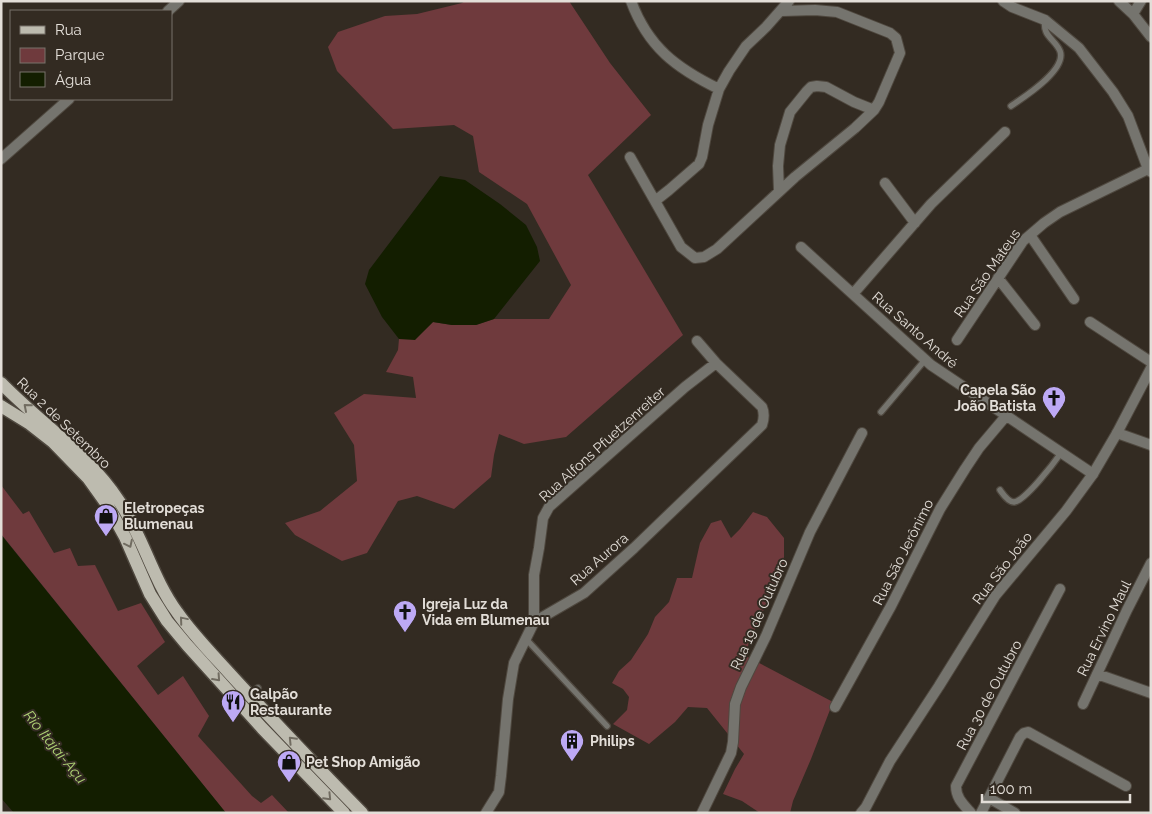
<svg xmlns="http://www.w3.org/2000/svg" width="1152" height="814" viewBox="0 0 1152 814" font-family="Raleway,sans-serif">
  <rect width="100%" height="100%" fill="#332b22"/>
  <path fill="#6f3a3d" d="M465,1H569L610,63L651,115L588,175L683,335L566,437L524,444L499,434L494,455L491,477L454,509L417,496L398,501L367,553L342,561L295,535L285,523L320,511L357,481L354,445L334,413L364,394L416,398L413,377L386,372L398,350L399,339L417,337L433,322L452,325H476L494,319H549L571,285L527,204L479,172L473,136L454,125L393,129L337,71L328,47L338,32L385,16L417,14L462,3Z
    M1,485L23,514L29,511L54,553L70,548L78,566L95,565L118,611L141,603L165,642L137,666L158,695L183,676L209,716L198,736L252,796L261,803L272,795L289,813H226L1,534Z
    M753,512L767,517L784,538V563L744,655L833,702L811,759L793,801L790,813H760L742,801L723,794L735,769L744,754L707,708L688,707L675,722L649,744L613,724L627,710L629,697L623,689L612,683L619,671L631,660L648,634L655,617L669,602L677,578H692L700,543L711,523L721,520L731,538L740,529Z"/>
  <path fill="#131e00" d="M440,176L465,180L500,204L526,225L537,247L540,261L494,319L476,325H452L433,322L415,340L399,339L382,317L365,284L369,270Z
    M1,534L3,537L226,813H14L1,798Z"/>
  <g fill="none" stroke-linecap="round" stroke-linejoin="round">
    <g stroke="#4f483f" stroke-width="8">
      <path id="service" d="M1011,106C1024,97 1067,70 1060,51C1055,39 1042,36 1045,20
        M881,412L925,360
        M1000,490C1003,494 1008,502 1014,502C1025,501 1054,463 1061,453
        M526,639L607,726
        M249,695L258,688"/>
    </g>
    <g stroke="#4f483f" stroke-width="12">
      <path id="minor" d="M631,1C648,47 676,68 719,89
        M1119,1L1133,14L1151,37
        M1133,14L1141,1
        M630,157L681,247L695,258L704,257L717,249L795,177L855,128L874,110L879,102L900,53L896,38L890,33L837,12L815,10L782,11
        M885,183L915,223
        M779,191L778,166L780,145L790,112L807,91L811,87L817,86L826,87L854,102L874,110
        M655,201L669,190L699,164L702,157L708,125L719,89L729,71L746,46L766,27L789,1
        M1030,235L1074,299
        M801,247L931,365L1093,474
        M998,278L1035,325
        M853,294L931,204L1005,132
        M1090,322L1151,362
        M957,340L1023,241L1044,223L1060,212L1148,169
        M1117,433L1151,445
        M534,622V575L539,548L543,518L549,507L685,387L716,363
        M1097,674L1151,693
        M1083,704L1127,610L1151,563
        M835,707L891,606L940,509L965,469L979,448L1006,416
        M989,798L1015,813
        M486,813L499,792L501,776L508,699L514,663L534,622L584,593L634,548L762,425C764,419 765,414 762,407L716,363L697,341
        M702,813L731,753L733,742L735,704L741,687L766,636L810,532L862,433
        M971,813C963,804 956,798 956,786L1060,589
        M981,813L1020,737L1024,733L1028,732L1126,786"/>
    </g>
    <g stroke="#4f483f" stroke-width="12">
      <path id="tertiary" d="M1003,1L1012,7L1045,20L1079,48L1113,92L1128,116L1148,169L1151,172
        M168,11L179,1
        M1,159L69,99
        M861,813L866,807L890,761L939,686L995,596L1066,511L1093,474L1117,433L1151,368"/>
    </g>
    <g stroke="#4f483f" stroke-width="15">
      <path id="primary" d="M1,383C40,423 88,454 119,501C143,536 152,578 177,612C193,635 213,655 231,675C274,722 318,768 362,813
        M1,406L30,424L53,442L88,478L108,506L125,537L150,594L167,621L187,645L262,728L344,813"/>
    </g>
    <use href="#service" stroke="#75746e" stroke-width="5.5"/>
    <use href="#minor" stroke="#75746e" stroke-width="10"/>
    <use href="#tertiary" stroke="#75746e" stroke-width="10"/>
    <use href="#primary" stroke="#bdbbaf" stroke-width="12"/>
  </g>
  <defs><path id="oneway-chevron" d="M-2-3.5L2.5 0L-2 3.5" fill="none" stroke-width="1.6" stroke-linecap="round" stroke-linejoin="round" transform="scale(1.25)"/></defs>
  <g stroke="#716c61">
    <use href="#oneway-chevron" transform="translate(27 407) rotate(-139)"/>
    <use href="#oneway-chevron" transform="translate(129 544) rotate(64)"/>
    <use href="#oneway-chevron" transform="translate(183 620) rotate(-130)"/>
    <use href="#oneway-chevron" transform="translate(217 678) rotate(48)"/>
    <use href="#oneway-chevron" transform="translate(292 740) rotate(-134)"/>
    <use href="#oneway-chevron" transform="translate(328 797) rotate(46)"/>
  </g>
  <defs>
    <g id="church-pin" transform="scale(1.25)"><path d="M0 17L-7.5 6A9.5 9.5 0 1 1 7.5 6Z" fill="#bda9f5" stroke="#332b22"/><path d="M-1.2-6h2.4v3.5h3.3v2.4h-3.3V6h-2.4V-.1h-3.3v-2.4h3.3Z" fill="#111"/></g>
    <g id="shop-pin" transform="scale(1.25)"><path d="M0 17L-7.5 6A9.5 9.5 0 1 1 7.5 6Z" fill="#bda9f5" stroke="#332b22"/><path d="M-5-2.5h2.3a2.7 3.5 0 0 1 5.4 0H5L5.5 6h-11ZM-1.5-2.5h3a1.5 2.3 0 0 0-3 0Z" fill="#111"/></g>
    <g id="restaurant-pin" transform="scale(1.25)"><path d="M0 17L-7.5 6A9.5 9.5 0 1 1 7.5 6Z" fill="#bda9f5" stroke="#332b22"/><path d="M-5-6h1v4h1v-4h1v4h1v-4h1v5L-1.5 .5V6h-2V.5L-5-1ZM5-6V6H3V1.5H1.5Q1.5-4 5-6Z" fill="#111"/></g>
    <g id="building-pin" transform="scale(1.25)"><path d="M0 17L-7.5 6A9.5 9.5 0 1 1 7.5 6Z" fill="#bda9f5" stroke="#332b22"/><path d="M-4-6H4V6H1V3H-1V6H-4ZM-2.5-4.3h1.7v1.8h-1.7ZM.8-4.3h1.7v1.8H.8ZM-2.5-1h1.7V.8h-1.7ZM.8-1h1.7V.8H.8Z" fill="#111"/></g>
  </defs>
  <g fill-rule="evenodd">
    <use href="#church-pin" x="1054" y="398"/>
    <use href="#shop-pin" x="106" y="516"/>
    <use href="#church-pin" x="405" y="612"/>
    <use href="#restaurant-pin" x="233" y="702"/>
    <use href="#building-pin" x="572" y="741"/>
    <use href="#shop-pin" x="289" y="762"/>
  </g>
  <g text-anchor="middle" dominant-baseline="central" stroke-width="4" stroke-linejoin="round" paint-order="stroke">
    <g font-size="14" fill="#e3ded8" stroke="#332b22">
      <text transform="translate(987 273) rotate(-55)">Rua São Mateus</text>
      <text transform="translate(915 330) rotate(41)">Rua Santo André</text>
      <text transform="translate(64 423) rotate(44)">Rua 2 de Setembro</text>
      <text transform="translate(602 444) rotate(-42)">Rua Alfons Pfuetzenreiter</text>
      <text transform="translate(903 552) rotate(-63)">Rua São Jerônimo</text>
      <text transform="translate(599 559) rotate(-41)">Rua Aurora</text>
      <text transform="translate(1002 568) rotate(-52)">Rua São João</text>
      <text transform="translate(759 614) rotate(-66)">Rua 19 de Outubro</text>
      <text transform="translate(1104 628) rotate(-64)">Rua Ervino Maul</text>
      <text transform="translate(989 695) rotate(-62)">Rua 30 de Outubro</text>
    </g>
    <g font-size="14" font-weight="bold" fill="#e3ded8" stroke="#332b22" text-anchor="start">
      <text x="1036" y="390" text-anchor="end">Capela São<tspan x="1036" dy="16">João Batista</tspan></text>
      <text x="124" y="508">Eletropeças<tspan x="124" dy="16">Blumenau</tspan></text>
      <text x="422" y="604">Igreja Luz da<tspan x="422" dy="16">Vida em Blumenau</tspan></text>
      <text x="250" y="694">Galpão<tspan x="250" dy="16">Restaurante</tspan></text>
      <text x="590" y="741">Philips</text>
      <text x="306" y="762">Pet Shop Amigão</text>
    </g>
    <g font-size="15" font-style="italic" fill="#aed274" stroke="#332b22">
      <text transform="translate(55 747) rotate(51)">Rio Itajaí-Açu</text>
    </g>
  </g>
  <rect width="1152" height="814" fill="none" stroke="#e3ded8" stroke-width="5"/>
  <rect x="10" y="10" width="162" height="90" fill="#332b22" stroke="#79736b"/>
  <rect x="20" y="26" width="25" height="8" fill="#bdbbaf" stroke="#79736b"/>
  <text x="55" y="35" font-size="15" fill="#e3ded8">Rua</text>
  <rect x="20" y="48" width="25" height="15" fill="#6f3a3d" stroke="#79736b"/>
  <text x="55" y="60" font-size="15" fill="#e3ded8">Parque</text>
  <rect x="20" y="72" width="25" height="15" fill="#131e00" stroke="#79736b"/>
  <text x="55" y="85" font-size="15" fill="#e3ded8">Água</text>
  <path d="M982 794v8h148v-8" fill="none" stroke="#e3ded8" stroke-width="2.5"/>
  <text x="990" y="794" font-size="15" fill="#e3ded8" stroke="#332b22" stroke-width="4" paint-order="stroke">100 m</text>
</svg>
